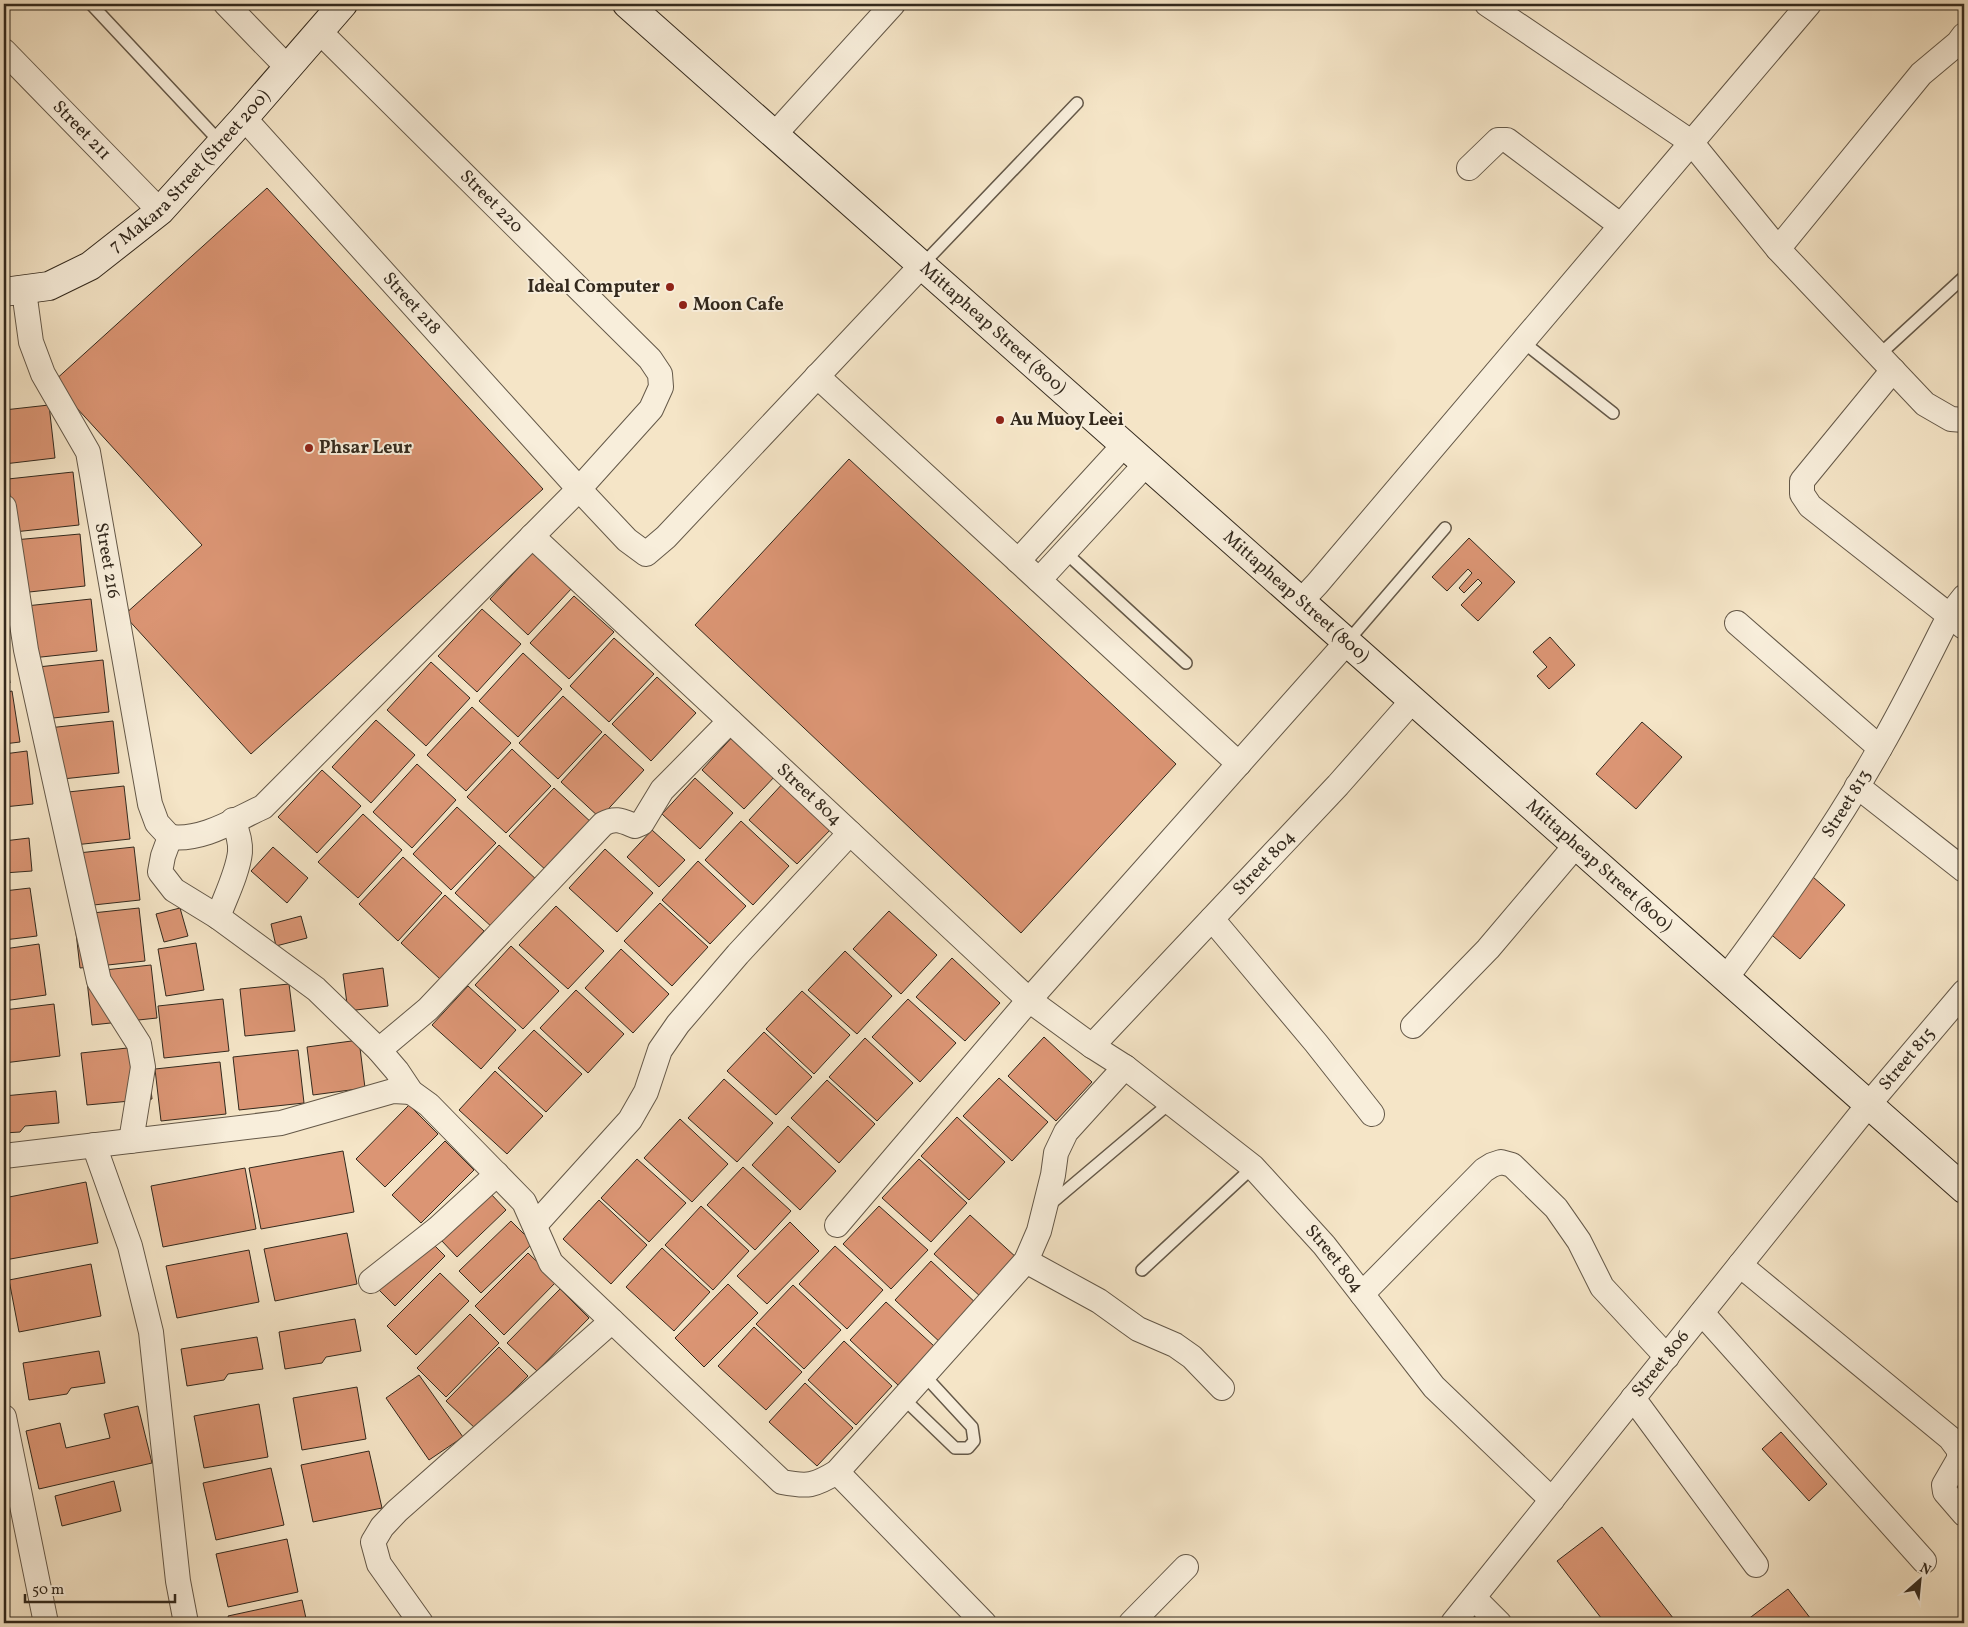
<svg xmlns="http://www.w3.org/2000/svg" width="1968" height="1627" viewBox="0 0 1968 1627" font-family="Vollkorn,serif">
  <rect width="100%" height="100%" fill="#f5e5c7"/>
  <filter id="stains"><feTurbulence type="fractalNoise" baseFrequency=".004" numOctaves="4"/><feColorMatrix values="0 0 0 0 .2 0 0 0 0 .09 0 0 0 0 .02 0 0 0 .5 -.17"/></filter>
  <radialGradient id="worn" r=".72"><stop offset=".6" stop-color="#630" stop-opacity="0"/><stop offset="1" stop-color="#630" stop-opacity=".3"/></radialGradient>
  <path fill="#db9574" stroke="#33291d" d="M267,188L543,489L251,754L124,615L202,545L53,382Z
    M49,405L55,458L4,464V410Z
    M849,459L1176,764L1021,933L695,625Z
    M73,472L79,525L14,532L8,479Z
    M80,534L85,586L20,593L14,540Z
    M1469,538L1515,582L1478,621L1461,605L1482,583L1478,579L1464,593L1459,588L1472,573L1468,569L1447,591L1432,577Z
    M534,551L573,587L528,635L490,599Z
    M574,596L614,632L569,679L530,643Z
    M91,599L97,651L32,658L26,606Z
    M482,609L521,644L477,692L438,656Z
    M1550,637L1575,665L1549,689L1537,676L1547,667L1533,652Z
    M4,638L10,683L4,684Z
    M614,638L654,674L609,722L570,686Z
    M523,653L562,689L518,737L479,701Z
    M103,660L109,712L44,719L38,667Z
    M431,662L470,698L426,746L387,710Z
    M657,677L696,713L651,761L612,724Z
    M12,691L20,742L4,744V693Z
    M563,696L602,732L558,779L519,743Z
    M472,707L511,743L466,791L427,755Z
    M376,720L415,755L371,803L332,767Z
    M113,721L119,773L53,780L48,728Z
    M1642,722L1682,757L1636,809L1596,774Z
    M605,734L644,770L600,818L561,782Z
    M735,734L777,774L744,809L702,770Z
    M512,749L551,786L506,833L467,797Z
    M27,751L33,804L4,807V754Z
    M417,764L456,800L412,848L373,812Z
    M322,770L361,806L317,853L278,817Z
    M695,778L733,813L700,849L662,814Z
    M785,781L834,826L797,864L749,820Z
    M124,786L130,839L65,846L59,793Z
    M554,788L593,824L548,872L509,836Z
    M457,807L496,843L451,890L413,854Z
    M363,814L402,850L358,898L318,862Z
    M741,821L789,866L753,905L705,860Z
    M652,830L685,860L659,887L627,857Z
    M29,838L32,871L4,873V841Z
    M499,845L538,881L494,929L455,893Z
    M134,847L140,900L75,907L69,854Z
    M273,847L308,878L287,903L251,871Z
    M605,849L653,893L617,932L569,888Z
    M403,857L442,893L398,941L359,904Z
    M698,861L746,906L710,944L662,900Z
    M1813,877L1845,905L1800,959L1767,931Z
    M30,888L37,936L4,940V891Z
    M445,895L484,931L440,979L401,943Z
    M660,903L708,947L672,986L624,941Z
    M556,906L604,951L568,989L519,945Z
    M139,908L145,961L80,968L74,915Z
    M180,908L188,936L164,942L156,914Z
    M889,911L937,955L901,994L853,949Z
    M301,916L307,938L276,946L271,924Z
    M196,943L204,990L166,996L158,949Z
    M39,944L46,995L4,1001V949Z
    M511,946L559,991L523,1029L475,985Z
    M621,949L669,994L633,1033L585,988Z
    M845,951L892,996L857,1034L808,990Z
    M952,958L1000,1003L965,1041L916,997Z
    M151,965L157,1018L92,1025L86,972Z
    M383,968L388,1006L348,1011L343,974Z
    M289,984L295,1031L245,1036L240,989Z
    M468,986L516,1030L481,1069L432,1025Z
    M576,990L624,1034L588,1073L540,1028Z
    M802,991L850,1035L814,1074L766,1029Z
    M223,999L229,1051L164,1058L158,1006Z
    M908,999L956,1043L920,1082L872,1037Z
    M54,1004L60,1056L4,1063V1010Z
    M534,1030L582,1074L546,1112L498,1068Z
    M764,1032L812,1077L776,1115L727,1071Z
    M1044,1037L1092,1082L1056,1121L1008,1076Z
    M865,1038L913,1083L877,1121L829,1077Z
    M359,1040L365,1088L313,1095L307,1047Z
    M146,1046L152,1099L87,1105L81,1053Z
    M298,1050L304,1103L239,1110L233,1057Z
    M220,1062L226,1114L161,1121L155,1069Z
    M495,1071L543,1116L507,1154L459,1110Z
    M999,1078L1048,1122L1012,1161L963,1116Z
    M724,1079L773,1123L737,1162L688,1118Z
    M827,1080L875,1124L839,1163L791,1118Z
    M56,1091L59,1123L25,1126L20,1132L4,1133V1096Z
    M409,1105L438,1134L385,1187L356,1159Z
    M957,1117L1005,1162L969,1200L921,1156Z
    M680,1119L728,1164L692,1202L644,1158Z
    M788,1126L836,1171L800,1210L752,1165Z
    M445,1141L474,1170L421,1223L392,1195Z
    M343,1151L354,1212L261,1229L249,1168Z
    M637,1159L686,1203L649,1242L601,1198Z
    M919,1159L967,1203L931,1242L882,1198Z
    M743,1167L791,1211L755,1250L707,1205Z
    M245,1168L256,1229L163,1247L151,1186Z
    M86,1182L98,1243L5,1260L4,1198Z
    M490,1193L506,1210L457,1257L441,1240Z
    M599,1200L647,1245L611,1284L563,1239Z
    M701,1206L749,1251L713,1290L665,1245Z
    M879,1206L928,1250L891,1289L843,1244Z
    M970,1215L1018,1259L982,1298L934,1254Z
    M511,1221L533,1243L481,1293L459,1271Z
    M790,1222L819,1251L767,1304L737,1276Z
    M347,1233L357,1284L275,1301L264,1249Z
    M428,1239L445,1256L395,1306L378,1289Z
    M835,1246L883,1290L847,1329L799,1284Z
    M662,1248L710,1292L674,1331L626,1287Z
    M249,1250L259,1302L177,1318L166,1266Z
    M528,1253L557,1281L504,1335L475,1306Z
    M931,1261L979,1306L943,1345L895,1300Z
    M91,1264L101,1316L19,1332L9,1280Z
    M440,1273L469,1301L416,1355L387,1326Z
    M728,1284L758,1313L704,1367L675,1338Z
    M793,1285L841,1330L804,1369L756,1324Z
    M560,1289L589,1318L537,1371L507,1343Z
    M886,1302L934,1346L898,1385L850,1340Z
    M470,1314L499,1343L446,1397L417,1368Z
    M355,1319L361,1351L326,1357L322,1363L285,1369L279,1332Z
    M754,1327L802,1372L766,1410L718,1366Z
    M257,1337L263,1369L228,1374L224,1380L187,1386L181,1349Z
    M844,1341L892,1386L856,1425L808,1380Z
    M499,1347L528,1376L476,1429L446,1401Z
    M99,1351L105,1383L71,1388L67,1394L29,1400L23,1363Z
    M419,1375L463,1437L429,1460L386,1398Z
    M805,1383L853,1428L817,1466L769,1422Z
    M357,1387L366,1439L302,1450L293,1398Z
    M259,1404L268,1457L204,1468L194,1416Z
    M138,1406L152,1463L39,1489L26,1431L60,1423L66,1448L110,1438L104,1414Z
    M1781,1432L1827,1484L1809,1501L1762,1449Z
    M369,1451L382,1508L313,1522L301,1465Z
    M271,1468L284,1525L216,1540L203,1483Z
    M114,1481L121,1511L62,1526L55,1496Z
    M1602,1527L1677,1623H1605L1557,1561Z
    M287,1539L298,1592L228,1607L216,1554Z
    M1788,1589L1814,1623H1743Z
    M302,1600L307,1623H230L228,1616Z"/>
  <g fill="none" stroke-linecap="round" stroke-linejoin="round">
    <g stroke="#645848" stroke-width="14">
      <path id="lane" d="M91,4L221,143
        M922,265L1077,103
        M1523,342L1613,413
        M1879,355L1964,277
        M1065,552L1186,663
        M1347,642L1445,528
        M1048,1206L1171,1102
        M1142,1270L1253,1167
        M903,1398L955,1448H968L974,1441L972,1427L924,1375"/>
    </g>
    <g stroke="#645848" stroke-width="26">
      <g id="street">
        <path d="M226,4L288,68"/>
        <path d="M1487,4L1691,142L1778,249L1925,404L1951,419L1964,420"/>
        <path id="s1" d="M4,51L160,211"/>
        <path id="s2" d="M244,118L579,489L627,540L646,554L666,537L922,265"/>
        <path d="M775,134L893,4"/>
        <path d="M1469,168L1498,140H1507L1620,225"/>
        <path d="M1778,249L1921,74L1958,43L1964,35"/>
        <path id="s3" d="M24,291L31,342L43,374L88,452L150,804L157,823L170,837"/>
        <path d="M1893,370L1802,481V494L1810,506L1964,627"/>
        <path d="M817,376L1239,764"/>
        <path d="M4,507L26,650L99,981L139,1044L143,1067L131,1141"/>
        <path id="s4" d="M532,536L1029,1000L1092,1046L1125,1067L1253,1167L1324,1245L1434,1387L1552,1500"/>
        <path d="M1018,561L1124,445"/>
        <path d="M1039,580L1146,464"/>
        <path d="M1301,601L1317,584L1809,4"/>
        <path d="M1737,623L1880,748"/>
        <path d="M730,721L662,790L642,823L635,826C622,821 616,817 603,824L428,1009L379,1050L397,1071L411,1092L429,1105L524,1202L551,1263L782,1482C808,1487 814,1486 837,1472L1026,1261L1039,1231L1053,1175L1056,1153L1066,1132L1125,1067"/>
        <path d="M1857,786L1964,870"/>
        <path d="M170,837C203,841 234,820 263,807L579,489L651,409L661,387L660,374L650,359L320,32"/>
        <path d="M170,837L163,856L160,872L174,890L218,917L316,989L379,1050"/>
        <path d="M218,917C225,898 238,872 240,852C241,841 237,830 233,820"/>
        <path d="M1212,919L1316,1043L1372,1114"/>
        <path id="s5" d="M1726,978C1781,904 1835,828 1880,748C1905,705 1927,660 1949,616L1964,597"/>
        <path d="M1413,1026L1488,949L1576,845"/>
        <path id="s6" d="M1092,1046L1338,785L1413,700"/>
        <path d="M94,1145L130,1246L151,1332L178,1581L186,1623"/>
        <path d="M4,1156L281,1123L393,1091L411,1092"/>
        <path d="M535,1225L630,1120L646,1092L660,1050L678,1024L738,954L850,833"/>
        <path d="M837,1225L1029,1000L1347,642"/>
        <path d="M1026,1261L1099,1301L1138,1329L1175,1345L1192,1357L1222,1388"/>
        <path d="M1740,1265L1950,1438L1959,1450V1459L1944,1485L1945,1492L1964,1514"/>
        <path d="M371,1281L437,1229L497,1174"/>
        <path d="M1362,1294L1484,1170L1492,1165L1501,1162L1512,1165L1556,1208L1579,1241L1602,1287L1667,1357"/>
        <path d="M1702,1313L1924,1561"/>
        <path d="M1633,1398L1756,1565"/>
        <path d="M4,1417L46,1623"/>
        <path d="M837,1472L984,1623"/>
        <path d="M1474,1598L1499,1623"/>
        <path d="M421,1623L379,1564L373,1542L382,1527L397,1511L612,1321"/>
        <path d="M1131,1623L1186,1567"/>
        <path id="s7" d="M1453,1623L1869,1104L1964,992"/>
      </g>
    </g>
    <g stroke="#33291d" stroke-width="30">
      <g id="secondary">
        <path id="s8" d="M627,4L1964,1189"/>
        <path id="s9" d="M4,292L49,286L90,266L160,211L244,118L343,4"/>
      </g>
    </g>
    <use href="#lane" stroke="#f8eedb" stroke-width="11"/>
    <use href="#street" stroke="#f8eedb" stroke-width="24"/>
    <use href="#secondary" stroke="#f8eedb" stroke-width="28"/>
  </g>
  <g fill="#8f2418" stroke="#f8eedb" stroke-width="2">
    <circle cx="670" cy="287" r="5"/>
    <circle cx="683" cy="305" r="5"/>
    <circle cx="1000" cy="420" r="5"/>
    <circle cx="309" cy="448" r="5"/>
  </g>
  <g text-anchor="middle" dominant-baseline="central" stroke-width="4" stroke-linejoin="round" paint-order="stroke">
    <g font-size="18" fill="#33291d" stroke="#f8eedb">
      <text stroke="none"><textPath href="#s1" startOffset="111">Street 211</textPath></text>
      <text stroke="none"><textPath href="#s9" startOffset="229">7 Makara Street (Street 200)</textPath></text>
      <text transform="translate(491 202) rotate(45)">Street 220</text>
      <text stroke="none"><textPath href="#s2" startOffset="250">Street 218</textPath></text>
      <text stroke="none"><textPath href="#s8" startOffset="489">Mittapheap Street (800)</textPath></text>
      <text stroke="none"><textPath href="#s3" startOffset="286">Street 216</textPath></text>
      <text stroke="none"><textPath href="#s8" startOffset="894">Mittapheap Street (800)</textPath></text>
      <text stroke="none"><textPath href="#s4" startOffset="379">Street 804</textPath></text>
      <text stroke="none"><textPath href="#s5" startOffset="212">Street 813</textPath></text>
      <text stroke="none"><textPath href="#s6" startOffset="251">Street 804</textPath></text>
      <text stroke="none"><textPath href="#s8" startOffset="1299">Mittapheap Street (800)</textPath></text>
      <text stroke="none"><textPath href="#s7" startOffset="724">Street 815</textPath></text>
      <text stroke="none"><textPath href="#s4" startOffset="1082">Street 804</textPath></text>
      <text stroke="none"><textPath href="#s7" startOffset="332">Street 806</textPath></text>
    </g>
    <g font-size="18" font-weight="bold" fill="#33291d" stroke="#f8eedb" text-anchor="start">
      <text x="660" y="287" text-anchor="end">Ideal Computer</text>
      <text x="693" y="305">Moon Cafe</text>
      <text x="1010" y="420">Au Muoy Leei</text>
      <text x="319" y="448">Phsar Leur</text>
    </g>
  </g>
  <rect width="1968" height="1627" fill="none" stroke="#f5e5c7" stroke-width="20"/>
  <rect x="5" y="5" width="1958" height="1617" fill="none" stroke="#33291d" stroke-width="2.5"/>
  <rect x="10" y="10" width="1948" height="1607" fill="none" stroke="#33291d"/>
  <g transform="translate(1920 1580) rotate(27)" stroke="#f8eedb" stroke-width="4" paint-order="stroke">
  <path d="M0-4L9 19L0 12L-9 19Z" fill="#33291d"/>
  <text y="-8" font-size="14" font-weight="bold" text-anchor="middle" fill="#33291d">N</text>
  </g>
  <path d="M25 1594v8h150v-8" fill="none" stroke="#33291d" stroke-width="2.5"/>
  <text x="32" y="1594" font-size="15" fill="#33291d" stroke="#f8eedb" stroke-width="4" paint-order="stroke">50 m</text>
  <rect width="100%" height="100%" filter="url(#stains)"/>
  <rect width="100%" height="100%" fill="url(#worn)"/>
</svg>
